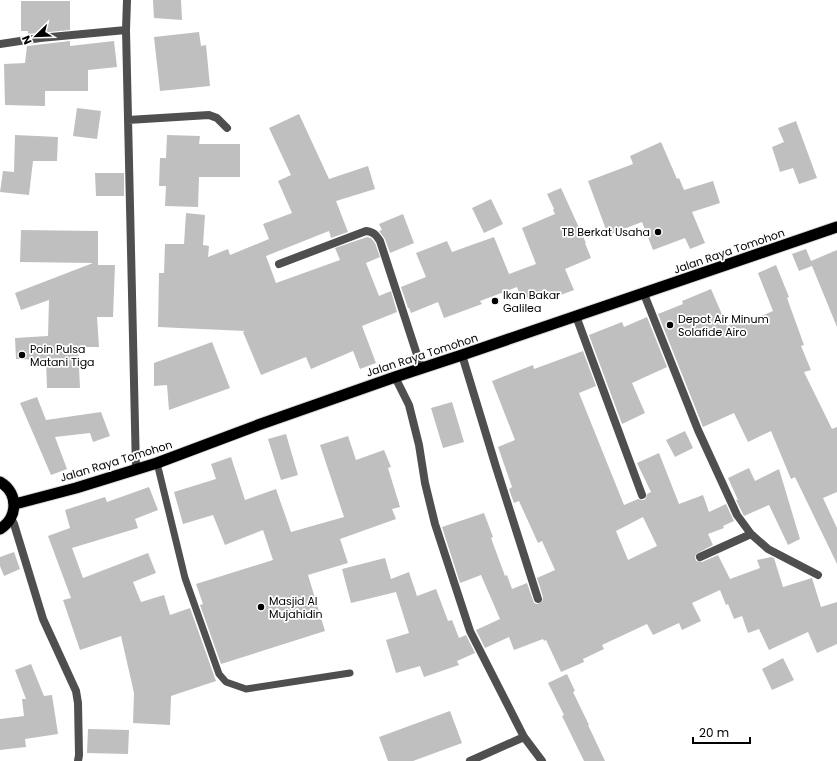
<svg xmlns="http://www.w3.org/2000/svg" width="837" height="761" viewBox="0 0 837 761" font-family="Poppins,sans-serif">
  <rect width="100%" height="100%" fill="#fff"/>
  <path fill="#bfbfbf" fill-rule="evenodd" d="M153,0H181L182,20L154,18Z
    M21,1H70V30L28,34V31H21Z
    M199,32L201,46L206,45L210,86L160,91L154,37Z
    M70,41V46L114,41L117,67L88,70V91H45V106L5,105L4,64L25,63L27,46Z
    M77,108L101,111L97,139L73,136Z
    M299,114L329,179L368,166L375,189L336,201L348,232L331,238L329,231L266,256L276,283L340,260L335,248L367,237L371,238L375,243L380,257L366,263L379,296L391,291L397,312L362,326L376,363L360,369L353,351L311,369L306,357L261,375L243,332L245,331L158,327L159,273H164L165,244H184L186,213L205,215L203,245L209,246L208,257L228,249L230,255L269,239L263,224L292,213L278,181L291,175L269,128Z
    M796,121L817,178L799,184L793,168L780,172L772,147L784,142L778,128Z
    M15,135L58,137L57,161H33L29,195L0,192L3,171L14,172Z
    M167,135L200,136L199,144H240V177H199L198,207L165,206L166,186H159L160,158H166Z
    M661,142L677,179L679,178L684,190L713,181L720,203L692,212L705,243L690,249L685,238L653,250L642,222L608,235L588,181L633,164L630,156Z
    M95,173H124V196H96Z
    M561,188L586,243H585L591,258L565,269L574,290L550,299L547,290L522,300L517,287L480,301L482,304L444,318L438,302L411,313L409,308H408L401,287L426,277L416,253L447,241L452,252L494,237L509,274L536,264L522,228L555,214L553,210L554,209L547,194Z
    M491,199L503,224L484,233L472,208Z
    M403,214L414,243L390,253L385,239L379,231L382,230L379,224Z
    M21,230L98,231V265H115L113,317H97L99,347H78L80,388H47L46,360L16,359L15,338L48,336L49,300L21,310L15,293L93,263L20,262Z
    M806,249L811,261L837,250V327L812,266L799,271L792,254Z
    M776,265L789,297L787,298L804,345L801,346L811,370L804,372L832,429L837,427V492L823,498L837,528V564L795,477L791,479L771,431L748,442L734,413L703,427L658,314L683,304L682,301L711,289L727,326L743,320L745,323L773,311L758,273Z
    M647,317L667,367L632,383L645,413L622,424L589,335L622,322L624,327Z
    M212,342L230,388L169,410L167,385L154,386V363Z
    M583,351L596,386L579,393L624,505L638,499L641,500H644L646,498L647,494L651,492L637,463L659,453L679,504L703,495L709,512L726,504L734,521L723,526L724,528L708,534L713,545L696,554L695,557L696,561L702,562L718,555L730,579L760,568L757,560L771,557L774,558L783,587L812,578L821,607L837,602V644L817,653L808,632L769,650L759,629L748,633L742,616L734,619L728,604L726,605L720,590L692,603L701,621L682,630L679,623L653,635L647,624L602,645L604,649L583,659L584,662L561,672L546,640L544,641L543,639L514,650L509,637L485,648L476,630L500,619L481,575L460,583L442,527L484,513L493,537L491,538L505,576L507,575L512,589L527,583L534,603L537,604L542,602L543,597L537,578L555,570L542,541L538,543L519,501L514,503L511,495L509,489L512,487L498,447L515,440L492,381L533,365L534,369ZM643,517L657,546L628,560L616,531Z
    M37,397L46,420L101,412L110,436L93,442L90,433L55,437L67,469L51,475L20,403Z
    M452,402L464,442L443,448L431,408Z
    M685,431L693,448L675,457L666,440Z
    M286,434L298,475L281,480L268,439Z
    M348,436L356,460L384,450L391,467L388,468L400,507L392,509L396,519L340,539L348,563L308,575L325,631L221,664L200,605L203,604L196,584L273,560L263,530L225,545L213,515L183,524L174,492L216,479L211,464L231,457L245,500L276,489L291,532L344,517L320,445Z
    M749,468L755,481L779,469L800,539L788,545L769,505L744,516L736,500H738L728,478Z
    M149,487L158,510L135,519L138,528L72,548L83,578L148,553L156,573L133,582L141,602L164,595L170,615L190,608L216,681L171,696L170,725L133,723L134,693L121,636L80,650L63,600L71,598L48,536L70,528L65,510L105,497L107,502Z
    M14,552L20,569L4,576L0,566V557Z
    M385,558L391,579L409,572L417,596L436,589L448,621L452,620L459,638L466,635L475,653L457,661L459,665L424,677L420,666L396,673L386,640L409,633L396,592L351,603L342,569Z
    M783,658L794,680L772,690L762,669Z
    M31,664L44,696L52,695L58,734L25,739L26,747L0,750V719L24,716L22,699H26L15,670Z
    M567,674L575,691L573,692L589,725H588L605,761H584L562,716L564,715L548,683Z
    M450,711L462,743L413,761H388L379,737Z
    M88,729L129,730L128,754L87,753Z"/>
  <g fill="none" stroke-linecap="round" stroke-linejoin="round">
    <g stroke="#dbdbdb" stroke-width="13">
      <path id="trunk" d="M0,482C19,493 18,518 0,529
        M15,504L76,488L157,463L258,425L395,377L462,355L837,227"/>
    </g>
    <path stroke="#4f4f4f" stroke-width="7" d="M157,463L185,578L219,674L226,682L246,689L350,673"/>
    <path stroke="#4f4f4f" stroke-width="8" d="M127,0L126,30L136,470
      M0,44L40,38L126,30
      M128,120L209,115L217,118L227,128
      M279,264L366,231C374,232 376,235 380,241L421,367
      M644,294L698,430L737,515L751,534L768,549L818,575
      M576,316L642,495
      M462,355L496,467L538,599
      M395,377L409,405L419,445L425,483L435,524L470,631L524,737L542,761
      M11,518L14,524L43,619L76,691L78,703L79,755L78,761
      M700,557L751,534
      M470,761L524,737"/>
    <use href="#trunk" stroke="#000" stroke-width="11"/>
  </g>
  <g fill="#000" stroke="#fff" stroke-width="1.5">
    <circle cx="658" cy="232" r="4"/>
    <circle cx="495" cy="301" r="4"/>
    <circle cx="670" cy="325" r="4"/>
    <circle cx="22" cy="355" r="4"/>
    <circle cx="261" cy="607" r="4"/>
  </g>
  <g text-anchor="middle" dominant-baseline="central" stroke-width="3.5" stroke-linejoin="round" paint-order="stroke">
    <g font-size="11" fill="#000" stroke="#fff" text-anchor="start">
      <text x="650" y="232" text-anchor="end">TB Berkat Usaha</text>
      <text x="503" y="295">Ikan Bakar<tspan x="503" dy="13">Galilea</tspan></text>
      <text x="678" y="319">Depot Air Minum<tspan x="678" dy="13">Solafide Airo</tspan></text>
      <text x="30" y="349">Poin Pulsa<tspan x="30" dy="13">Matani Tiga</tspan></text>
      <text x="269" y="601">Masjid Al<tspan x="269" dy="13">Mujahidin</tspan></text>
    </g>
    <g font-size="11" fill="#000" stroke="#fff">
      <text transform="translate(729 251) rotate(-19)">Jalan Raya Tomohon</text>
      <text transform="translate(422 355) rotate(-18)">Jalan Raya Tomohon</text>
      <text transform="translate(116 461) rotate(-17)">Jalan Raya Tomohon</text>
    </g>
  </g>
  <g transform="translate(36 36) rotate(247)" stroke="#ffffff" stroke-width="3" paint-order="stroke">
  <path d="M0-3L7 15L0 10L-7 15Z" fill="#000000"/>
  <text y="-6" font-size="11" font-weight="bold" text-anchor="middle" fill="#000000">N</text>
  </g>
  <path d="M693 737v6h57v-6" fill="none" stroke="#000000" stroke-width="2"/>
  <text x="699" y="737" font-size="12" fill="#000000" stroke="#ffffff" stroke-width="3" paint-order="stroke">20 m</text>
</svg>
